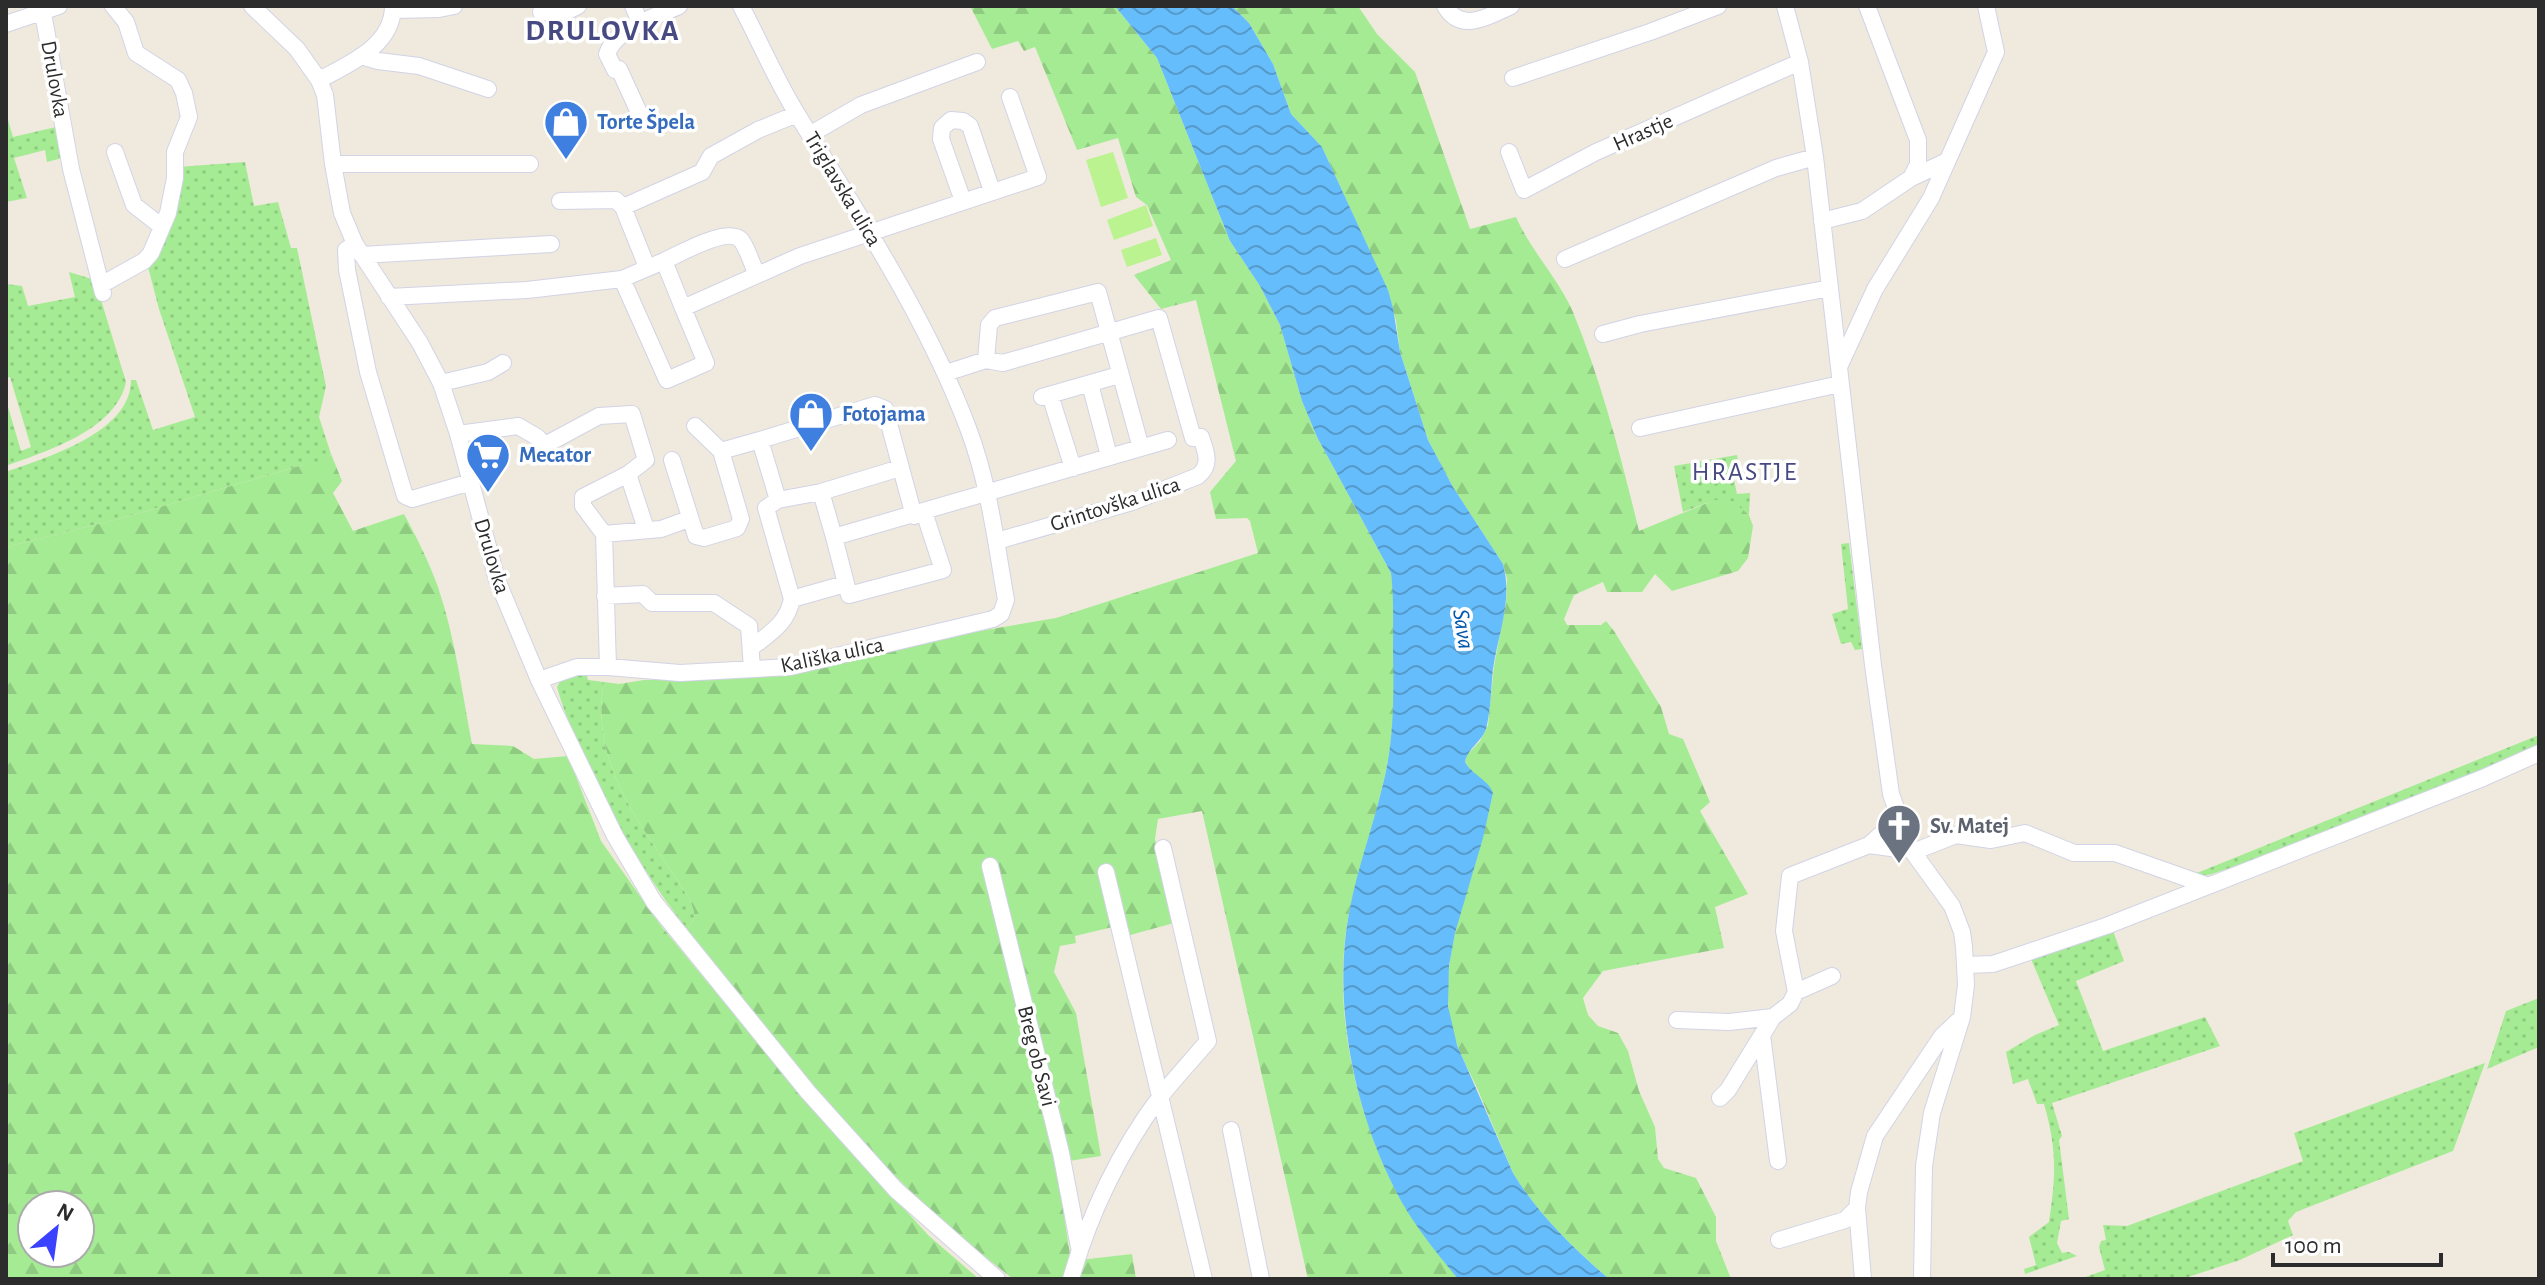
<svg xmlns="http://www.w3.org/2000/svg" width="2545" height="1285" viewBox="0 0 2545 1285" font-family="'Alegreya Sans',sans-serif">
  <defs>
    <pattern id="green-dots" width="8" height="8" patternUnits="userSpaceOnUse" patternTransform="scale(2)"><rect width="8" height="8" fill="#a5eb94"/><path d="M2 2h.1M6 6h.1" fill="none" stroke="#8eca80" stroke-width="1.8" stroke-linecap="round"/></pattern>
    <pattern id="forest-firs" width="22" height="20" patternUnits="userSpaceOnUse" patternTransform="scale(2)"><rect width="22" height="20" fill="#a5eb94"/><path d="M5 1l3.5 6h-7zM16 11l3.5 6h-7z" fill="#8eca80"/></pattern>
    <pattern id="water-waves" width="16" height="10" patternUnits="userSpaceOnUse" patternTransform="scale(2)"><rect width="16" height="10" fill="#66bdfb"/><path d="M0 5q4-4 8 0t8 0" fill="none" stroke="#549acb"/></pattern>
  </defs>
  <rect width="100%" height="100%" fill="#efeadd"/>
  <path fill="url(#green-dots)" d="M6,113L13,137L56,127L62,158L47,162L45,150L14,158L27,198L6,202Z
    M245,162L254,206L278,202L291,248H297L326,386L319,417L331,454L317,469L302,465L126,517L6,547V472C47,457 131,433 131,380H136L153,430L195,417L159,309L147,263L178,167Z
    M69,272L95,280L126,382C116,430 47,451 6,466V400L21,451L31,447L10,377L6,378V284L22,286L28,306L75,297Z
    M1737,455L1739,466L1732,470L1737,494L1750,493L1749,515C1723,492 1712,501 1683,512L1674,466Z
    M1849,543L1862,649L1855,650L1851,642L1841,644L1832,614L1848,609L1841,544Z
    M579,674L587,676L588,680L604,682C588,768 648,832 690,900C695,913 697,918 687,929C645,875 618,827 589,766C577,740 564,714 557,687L562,678Z
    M2539,735V749L2288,848L2212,874L2199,877L2192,875Z
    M2112,928L2124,961L2076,981L2103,1051L2205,1017L2220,1046L2052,1103L2062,1136L2059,1140L2069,1219L2061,1221L2057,1243L2062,1253L2069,1252L2077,1256L2025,1274L2024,1269L2036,1265L2029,1237L2049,1222C2056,1175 2057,1149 2044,1104H2037L2028,1079L2013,1084L2006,1052L2035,1035L2059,1025L2031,959Z
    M2539,998V1047L2487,1069L2506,1011Z
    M2485,1063L2453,1151L2296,1212L2288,1221L2293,1235L2240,1260L2182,1279H2080L2105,1270L2099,1247L2101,1241L2106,1240L2103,1225L2127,1226L2303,1161L2294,1133Z"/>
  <path fill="url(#forest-firs)" fill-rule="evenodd" d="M970,6H1115L1157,58L1230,241L1260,286L1280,325L1302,401L1317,437L1391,573C1399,635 1398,723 1383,784C1373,827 1358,869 1349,913C1332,1001 1352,1098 1390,1179C1407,1216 1433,1247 1458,1279H1308L1202,811L1158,819L1155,839L1174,923L1123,937L1121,925L1075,936L1076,943L1060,946L1054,972L1076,1013L1101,1156L1056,1163L1071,1261L1132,1254L1136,1279H1013L942,1222L877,1158L833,1110L687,929C697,918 695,913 690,900C648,832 588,768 604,682L619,684L644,680L754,677L807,668L938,638L1056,618L1258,553L1250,521L1247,518L1216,519L1210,492L1236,461L1196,300L1161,309L1134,275L1171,260L1147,205L1136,197L1118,138L1077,150L1035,47L1024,51L1018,41L992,49Z
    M1232,6H1358L1377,34L1415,72L1470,229L1516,217C1531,251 1558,278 1573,312C1602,383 1621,457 1639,531L1712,501L1725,498L1734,502L1749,515L1753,526L1748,558L1738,571L1672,591L1655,574L1642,592H1607L1603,582L1574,595L1564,619L1567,625H1601L1606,621L1614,631L1661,707L1669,734L1683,739L1710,802L1700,811L1748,894L1715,907L1724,948L1603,971L1583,998L1588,1015L1598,1026L1618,1033L1628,1051L1639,1091L1655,1127L1658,1159L1664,1168L1696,1178L1716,1217V1241L1731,1279H1609C1572,1247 1538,1214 1513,1173C1501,1145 1489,1116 1477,1088C1467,1066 1454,1044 1450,1020C1438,949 1478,863 1493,793C1484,781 1472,775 1465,762L1466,756L1480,741L1488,725L1494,666L1506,603L1507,579L1503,564L1453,487L1428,440L1400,352L1396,321L1388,291L1322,147L1291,114L1273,64L1249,23Z
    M331,454L342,481L333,493L353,531L404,514C417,538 429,562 438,587C455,637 462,692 472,744L513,746L534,759L568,756L601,841L662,927L797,1091L929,1236L979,1279H6V547L126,517L302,465L317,468ZM32,1205H80V1253H32Z"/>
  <path fill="#baf38f" d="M1113,152L1128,198L1101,207L1086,160Z
    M1146,205L1153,226L1114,240L1107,220Z
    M1156,238L1162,255L1127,267L1121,250Z"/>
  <path fill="url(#water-waves)" d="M1115,6H1232L1249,23L1273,64L1291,114L1322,147L1388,290L1393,308L1400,352L1428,440L1453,487L1503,564C1513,600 1498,634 1493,669C1491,688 1491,707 1487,725C1484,741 1468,747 1465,762C1472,775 1488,779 1493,793L1483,838L1455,933L1449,966L1448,1006L1457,1045L1513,1173C1538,1214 1572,1247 1609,1279H1458C1440,1257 1422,1235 1407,1211C1357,1127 1331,1009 1349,913C1357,869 1373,827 1383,784C1394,741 1394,696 1393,651C1393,625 1394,599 1391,573L1317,437L1302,401L1280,325L1260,286L1230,241L1157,58Z"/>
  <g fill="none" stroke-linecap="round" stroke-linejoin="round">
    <g stroke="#d2d3e6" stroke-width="18">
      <path id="minor" d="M252,6L297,49L319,80L325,95L333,164L342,213L355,244L420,343L441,383L458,434L497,580L539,680L615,836L654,902L808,1092L896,1190L997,1279
        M633,6L641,25
        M1445,6C1461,34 1489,16 1511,6
        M1785,6L1800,62L1815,157L1873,665L1891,794L1910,848L1952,906L1962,932L1964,947L1966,985L1962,1017L1932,1113L1924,1166L1922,1279
        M1867,6L1918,140V164L1911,178
        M393,10L439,9L454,6
        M541,12L563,13L578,6
        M43,13L71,169L103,293
        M6,24L59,6
        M361,56L378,61L419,66L488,89
        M1513,78L1650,32L1718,6
        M319,80C349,64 393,46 393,6
        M642,119L619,69L615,70L607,54C616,28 655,17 679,6
        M811,134L861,105L977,62
        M115,152L134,205L161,226
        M1509,152L1524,190L1596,152L1800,62
        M333,164H530
        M560,201L616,200L623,207L702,172L711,156L758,130L797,114
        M963,201L941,139L942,128L951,120L963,121L970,126L992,191
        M623,207L647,267
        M1822,221L1862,211L1911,178L1945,162
        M355,244L346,250L347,270L368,372L405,496L412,499L471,482
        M362,255L551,244
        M1565,259L1776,168L1815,157
        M664,261C679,254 728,226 741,240C748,249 752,265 757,275
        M101,285L144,261L151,253L168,213L175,178V152L189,117L184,93L178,80L136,53L126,22L113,6
        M389,297L527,290L622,279
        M683,308L706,363L667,380L622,279L664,261L683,308L800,256L1038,177L1010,97
        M1603,334L1640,324L1830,288
        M986,360L989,325L995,318L1098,292L1141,448
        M1839,367L1875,289L1931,198L1996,52L1986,6
        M946,373L986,360L1003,363L1159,318L1193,438L1201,437C1206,452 1212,465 1198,476L1132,502L997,541
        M441,383L488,372L503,363
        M1090,384L1109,456
        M1050,395L1073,468
        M1042,397L1119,375
        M695,426L721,451
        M1640,428L1840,384
        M458,434L518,426L537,437L545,445L599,416L632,414L646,460L628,474L583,497V506L604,534L608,667
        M721,451L760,440
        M672,460L696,536L704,538L737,528L741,519L721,451
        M628,474L646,529
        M821,492L900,468
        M778,500L760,440L875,405L885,409L914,516
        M604,534L661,529L689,519
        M834,537L849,595L943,570L924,512
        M845,584L792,599L766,508L778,500L821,492L834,537L1168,440
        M605,596L643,594L652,603H714L749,626L752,669
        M751,648C770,633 787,624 792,599
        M539,680L577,667H608L680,673L790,667L993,619L1001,614L1006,600C996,543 989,483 968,428C926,317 859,216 797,114C776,80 760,42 741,6
        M1869,845L1898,849L1910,848
        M1913,852L1956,835L1991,840L2025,833L2074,853H2115L2206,885
        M990,866L1061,1153L1079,1247
        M1106,872L1204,1279
        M1965,965L1993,964L2106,926L2483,778L2539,753
        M1796,992L1832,976
        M1677,1020L1729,1022L1773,1017
        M1720,1098L1728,1090L1762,1035
        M1231,1130L1261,1279
        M1778,1161L1762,1035L1773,1017L1790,1004L1796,992L1784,931L1790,876L1869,845L1898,819
        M1779,1240L1845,1220L1857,1208
        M1071,1279C1089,1215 1120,1150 1160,1097C1175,1078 1192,1060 1208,1041L1163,848
        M1863,1279L1857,1208L1859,1192L1875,1136L1942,1036L1958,1021"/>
    </g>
    <use href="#minor" stroke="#fff" stroke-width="16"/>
  </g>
  <defs>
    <g id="shop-pin" transform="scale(2.3)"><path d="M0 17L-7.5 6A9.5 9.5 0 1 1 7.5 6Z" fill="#3f7fe0" stroke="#fff"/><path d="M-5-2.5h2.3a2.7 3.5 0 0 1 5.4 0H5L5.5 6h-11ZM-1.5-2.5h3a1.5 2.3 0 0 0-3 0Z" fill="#fff"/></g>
    <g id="supermarket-pin" transform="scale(2.3)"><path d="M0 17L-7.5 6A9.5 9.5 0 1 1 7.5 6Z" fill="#3f7fe0" stroke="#fff"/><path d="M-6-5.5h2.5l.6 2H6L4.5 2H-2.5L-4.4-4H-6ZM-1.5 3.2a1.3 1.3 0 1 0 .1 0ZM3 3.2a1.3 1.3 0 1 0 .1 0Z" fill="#fff"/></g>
    <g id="church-pin" transform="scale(2.3)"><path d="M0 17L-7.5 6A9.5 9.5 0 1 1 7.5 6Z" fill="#6b7280" stroke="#fff"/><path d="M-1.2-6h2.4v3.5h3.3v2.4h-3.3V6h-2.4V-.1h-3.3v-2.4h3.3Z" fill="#fff"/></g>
  </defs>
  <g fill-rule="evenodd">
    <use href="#shop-pin" x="566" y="122"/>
    <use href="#shop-pin" x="811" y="414"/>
    <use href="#supermarket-pin" x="488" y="455"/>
    <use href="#church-pin" x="1899" y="826"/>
  </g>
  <g text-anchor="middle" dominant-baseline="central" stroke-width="7" stroke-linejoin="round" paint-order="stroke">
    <g font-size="22" fill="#2c2c2c" stroke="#fff">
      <text transform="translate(55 79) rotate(80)">Drulovka</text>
      <text transform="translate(1643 132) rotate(-24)">Hrastje</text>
      <text transform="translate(843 189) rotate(59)">Triglavska ulica</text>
      <text transform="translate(1115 504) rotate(-18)">Grintovška ulica</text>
      <text transform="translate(492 556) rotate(73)">Drulovka</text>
      <text transform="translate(832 655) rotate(-12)">Kališka ulica</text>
      <text transform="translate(1037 1056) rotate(76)">Breg ob Savi</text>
    </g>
    <g font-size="22" font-weight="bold" fill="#366cbe" stroke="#fff" text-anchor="start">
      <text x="597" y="122">Torte Špela</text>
      <text x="842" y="414">Fotojama</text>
      <text x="519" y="455">Mecator</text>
    </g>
    <g font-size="22" font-weight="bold" fill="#5b616d" stroke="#fff" text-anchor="start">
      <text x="1930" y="826">Sv. Matej</text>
    </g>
    <g font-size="24" font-style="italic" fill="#0057ac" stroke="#fff">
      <text transform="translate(1463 629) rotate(81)">Sava</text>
    </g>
    <g font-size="26" letter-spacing="2" fill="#474982" stroke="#fff">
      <text x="1745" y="472">HRASTJE</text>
    </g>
    <g font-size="30" font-weight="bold" letter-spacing="2" fill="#474982" stroke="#fff">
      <text x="603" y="31">DRULOVKA</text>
    </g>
  </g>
  <rect width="2545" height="1285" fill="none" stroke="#2c2c2c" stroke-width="16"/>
  <g transform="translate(56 1229) rotate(29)"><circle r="38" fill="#ffffff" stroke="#ababab" stroke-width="2"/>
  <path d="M0-6L14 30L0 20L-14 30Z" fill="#3a41ff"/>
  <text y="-12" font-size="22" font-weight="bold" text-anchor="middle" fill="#2c2c2c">N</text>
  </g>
  <path d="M2273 1253v12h168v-12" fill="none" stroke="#2c2c2c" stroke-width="4"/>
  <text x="2285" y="1253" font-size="24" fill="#2c2c2c" stroke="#ffffff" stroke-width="6" paint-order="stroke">100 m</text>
</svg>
